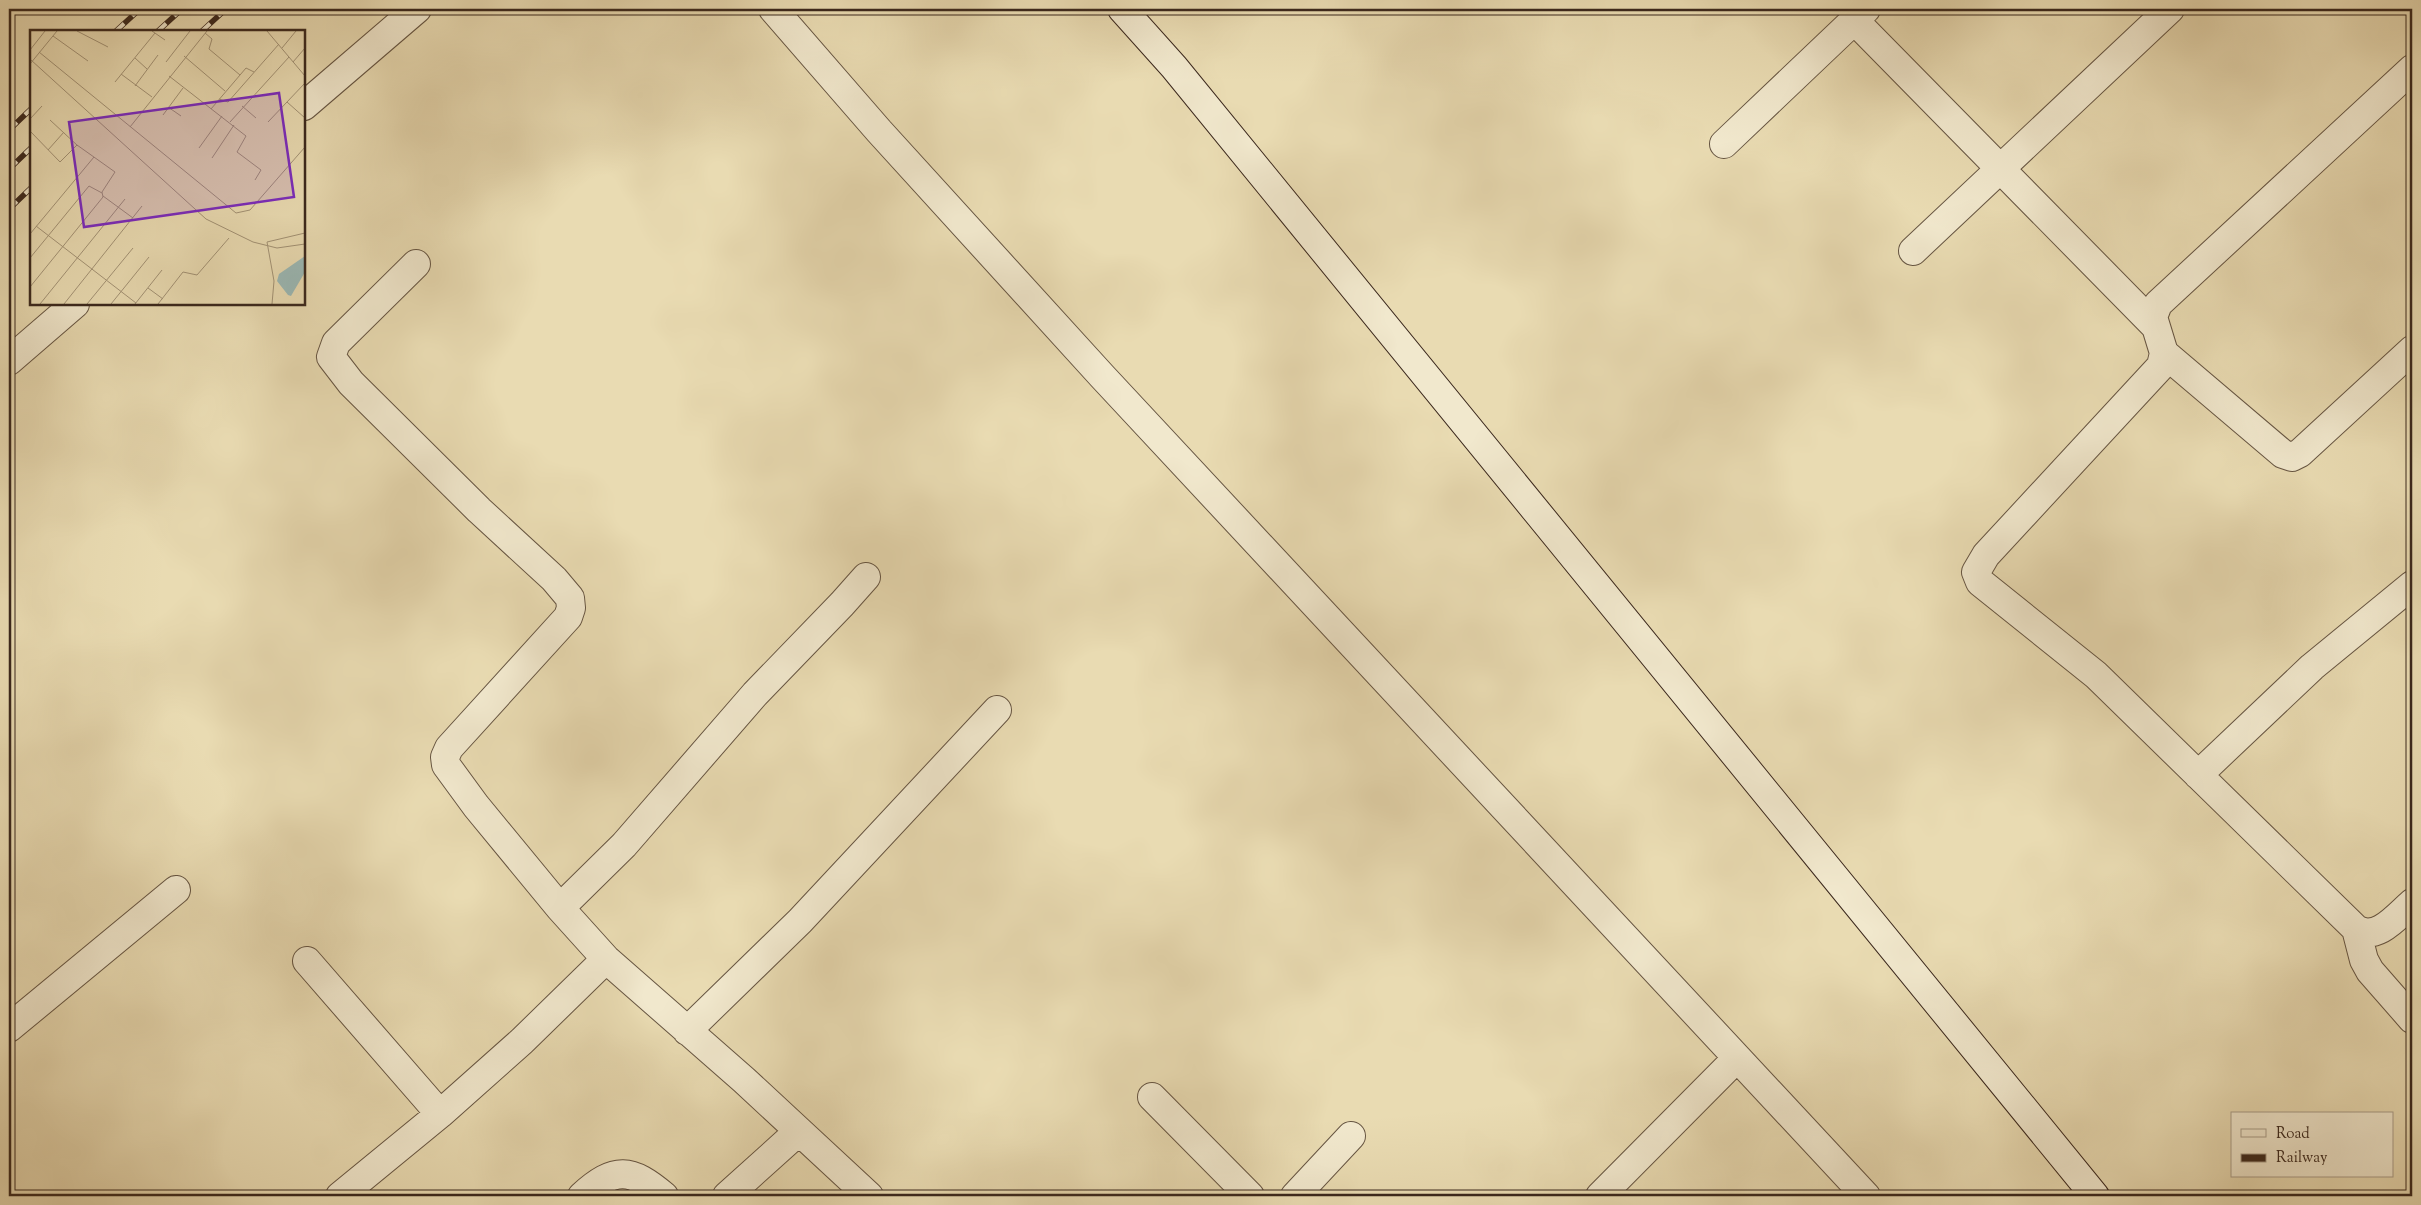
<svg xmlns="http://www.w3.org/2000/svg" width="2421" height="1205" viewBox="0 0 2421 1205" font-family="'Sorts Mill Goudy',serif">
  <rect width="100%" height="100%" fill="#e9dbb2"/>
  <filter id="stains"><feTurbulence type="fractalNoise" baseFrequency=".004" numOctaves="4"/><feColorMatrix values="0 0 0 0 .2 0 0 0 0 .09 0 0 0 0 .02 0 0 0 .5 -.17"/></filter>
  <radialGradient id="worn" r=".72"><stop offset=".6" stop-color="#630" stop-opacity="0"/><stop offset="1" stop-color="#630" stop-opacity=".3"/></radialGradient>
  <g fill="none" stroke-linecap="round" stroke-linejoin="round">
    <g stroke="#665542" stroke-width="30">
      <path id="street" d="M773,9L879,131L1102,376L1866,1196
        M1854,20L2154,325
        M2412,69L2158,304L2153,317L2164,353L2161,366L1986,555L1976,572L1980,582L2096,675L2356,929C2377,942 2397,916 2412,903
        M304,106L417,9
        M1724,144L1866,9
        M1913,251L2170,9
        M416,264L336,343L331,357L351,383L479,510L554,579L570,598L571,608L568,617L449,748L445,757L446,765L476,806L560,908L606,959L744,1080L869,1196
        M2164,353L2283,454L2292,457L2300,453L2412,350
        M9,361L75,304
        M2198,775L2312,667L2412,585
        M560,908L624,845L755,694L842,604L866,577
        M2356,929L2364,960L2370,971L2412,1019
        M307,961L440,1114
        M9,1028L176,890
        M687,1031L800,921L997,710
        M1152,1097L1250,1196
        M340,1196L440,1114L522,1041L606,959
        M582,1196C615,1166 631,1168 664,1196
        M727,1196L799,1131
        M1295,1196L1351,1136
        M1600,1196L1737,1058"/>
    </g>
    <g stroke="#3b281d" stroke-width="30">
      <path id="secondary" d="M1122,9L1174,67L2095,1196"/>
    </g>
    <use href="#street" stroke="#f1e8cd" stroke-width="28"/>
    <use href="#secondary" stroke="#f1e8cd" stroke-width="28"/>
    <g stroke="#3b281d" stroke-width="5.5">
      <path id="rail" d="M116,31L140,9
        M158,31L182,9
        M202,31L226,9
        M9,130L31,109
        M9,169L31,148
        M9,209L31,188"/>
    </g>
    <use href="#rail" stroke="#f1e8cd" stroke-width="4" stroke-dasharray="11" stroke-linecap="butt"/>
  </g>
  <g transform="translate(30 30)">
    <rect width="275" height="275" fill="#e9dbb2"/>
    <path d="M275,226V242L261,266L258,265L247,251L249,244Z" fill="#9bb9b6"/>
    <path fill="none" stroke="#a39376" stroke-width="1" d="M47,1L78,17M122,1L135,10M237,1L275,46M175,3L182,9L179,19L210,45M23,6L58,31M252,18L266,1M0,20L15,1M9,22L206,183L220,180L275,117M154,26L195,61M105,28L117,39M1,30L176,189L223,212L247,218L275,214M136,32L160,1M263,32L275,18M0,34L27,1M91,44L122,67M139,46L216,106L207,122L231,140L225,150M85,52L125,3M105,56L128,25M189,69L198,72L249,14M257,72L275,88M212,76L226,88M138,77L151,86M181,79L216,38L224,42M133,85L153,58M0,89L12,76M20,90L48,116M200,92L259,27M238,92L275,53M100,97L177,1M0,101L30,132L47,115L85,142L72,162L73,167L0,257M169,118L192,86M18,120L34,102M182,128L204,95M73,166L103,188M6,196L106,273M0,204L64,127M0,228L59,156L72,163M118,258L133,269M10,274L95,169M34,274L112,176M57,274L103,218M81,274L119,227M105,274L132,240M128,274L153,242L167,245L199,208M242,274L244,251L237,212L275,203"/>
    <path fill="#7b2cbf" fill-opacity="0.15" stroke="#7b2cbf" stroke-width="2.5" d="M249,63L264,167L54,197L39,92Z"/>
    <rect width="275" height="275" fill="none" stroke="#3b281d" stroke-width="2.5"/>
  </g>
  <rect width="2421" height="1205" fill="none" stroke="#e9dbb2" stroke-width="30"/>
  <rect x="10" y="10" width="2401" height="1185" fill="none" stroke="#3b281d" stroke-width="2.5"/>
  <rect x="15" y="15" width="2391" height="1175" fill="none" stroke="#3b281d"/>
  <rect x="2231" y="1112" width="162" height="65" fill="#f1e8cd" stroke="#a89b87"/>
  <rect x="2241" y="1129" width="25" height="8" fill="#f1e8cd" stroke="#a89b87"/>
  <text x="2276" y="1138" font-size="15" fill="#3b281d">Road</text>
  <rect x="2241" y="1154" width="25" height="8" fill="#3b281d" stroke="#a89b87"/>
  <text x="2276" y="1162" font-size="15" fill="#3b281d">Railway</text>
  <rect width="100%" height="100%" filter="url(#stains)"/>
  <rect width="100%" height="100%" fill="url(#worn)"/>
</svg>
